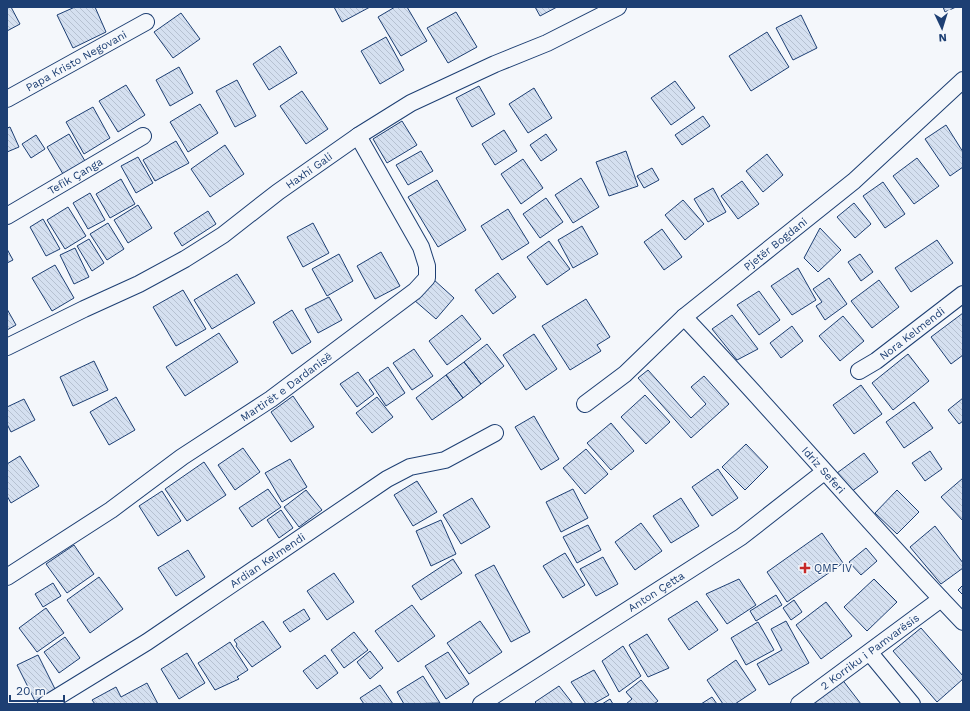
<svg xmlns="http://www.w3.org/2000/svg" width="970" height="711" viewBox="0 0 970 711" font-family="'Work Sans',sans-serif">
  <defs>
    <pattern id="building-back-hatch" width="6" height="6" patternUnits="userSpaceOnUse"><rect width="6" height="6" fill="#d5e0f0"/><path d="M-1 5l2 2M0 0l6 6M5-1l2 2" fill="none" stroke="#b6c1d1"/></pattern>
  </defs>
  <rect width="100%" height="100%" fill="#f4f7fb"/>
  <path fill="url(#building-back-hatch)" stroke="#1d3f73" d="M7,7H11L20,24L7,31Z
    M75,7H95L106,32L73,48L57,15Z
    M334,7H370L342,22Z
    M395,7H407L427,41L401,56L378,17Z
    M535,7H557L540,16Z
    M943,7H956L945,12Z
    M456,12L477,47L448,63L427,28Z
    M181,13L200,39L173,58L154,32Z
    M801,15L817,48L793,60L776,28Z
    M767,32L789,67L751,91L729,56Z
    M386,37L404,70L380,84L361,51Z
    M280,46L297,73L269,90L253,64Z
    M179,67L193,93L170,106L156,80Z
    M237,80L256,116L235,127L216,91Z
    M675,81L695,108L671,125L651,98Z
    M126,85L145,115L118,132L99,101Z
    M479,86L495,114L472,127L456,98Z
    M534,88L552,118L528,133L509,104Z
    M302,91L328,129L306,144L280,106Z
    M200,104L218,133L188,152L170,122Z
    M93,107L110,138L84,154L66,122Z
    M703,116L710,126L682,145L675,135Z
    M402,121L417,145L387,163L373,139Z
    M946,125L963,152V167L950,176L925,139Z
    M10,127L19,147L7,152V128Z
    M504,130L517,151L495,165L482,144Z
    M69,134L85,161L63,174L47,147Z
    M546,134L557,150L541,161L530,145Z
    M36,135L45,149L31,158L22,144Z
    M176,141L189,163L155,181L143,160Z
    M225,145L244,174L210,197L191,169Z
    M421,151L433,171L408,185L396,165Z
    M626,151L638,186L609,196L596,162Z
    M767,154L783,175L763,192L746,171Z
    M138,157L153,183L136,193L121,166Z
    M917,158L939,186L914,204L893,176Z
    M523,159L543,188L521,204L501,174Z
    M652,168L659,180L644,188L637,176Z
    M581,178L599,207L573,223L555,195Z
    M121,179L135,204L110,218L96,194Z
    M437,180L466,230L438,247L408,197Z
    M742,181L759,204L738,219L721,196Z
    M883,182L905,214L885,228L863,196Z
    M713,188L726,212L708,222L694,199Z
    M90,193L105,220L88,229L73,203Z
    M546,198L563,222L540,238L523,214Z
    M683,200L704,224L685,240L665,215Z
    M854,203L871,224L855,238L837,217Z
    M138,205L152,228L128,243L114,220Z
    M68,207L86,236L65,249L47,220Z
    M508,209L529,243L502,260L481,226Z
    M208,211L216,224L182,246L174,233Z
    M43,219L60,249L46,256L30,227Z
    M108,223L124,249L107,260L90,234Z
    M313,223L329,253L303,267L287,237Z
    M582,226L598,254L573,268L558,240Z
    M820,228L841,250L818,272L804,258Z
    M662,229L682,257L664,270L644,242Z
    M89,239L104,263L92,271L77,246Z
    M937,240L953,263L911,292L895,268Z
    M549,241L570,269L547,285L527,257Z
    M75,248L89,277L74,284L60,255Z
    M7,249L13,260L7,263Z
    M381,252L400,286L375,299L357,266Z
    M339,254L353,281L327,296L312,269Z
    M860,254L873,272L861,281L848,262Z
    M55,265L74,298L52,311L32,278Z
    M798,268L816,300L792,315L771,286Z
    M498,273L516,297L493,314L475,290Z
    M237,274L255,303L212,329L194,300Z
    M829,278L847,304L825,320L816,306L822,302L813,289Z
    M433,279L454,298L436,319L414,300Z
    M879,280L899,307L872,328L851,301Z
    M183,290L206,329L176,346L153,307Z
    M759,291L780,320L759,335L737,305Z
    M329,297L342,320L318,333L305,309Z
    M586,299L610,337L597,345L601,351L570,370L542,326Z
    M7,309L16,325L7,330Z
    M292,310L311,342L292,354L273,322Z
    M963,313V355L951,364L931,337Z
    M462,315L481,339L447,365L429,341Z
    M732,315L758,349L737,360L712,329Z
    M843,316L864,341L840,361L819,336Z
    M792,326L803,341L781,358L770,343Z
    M219,333L238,362L185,396L166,367Z
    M534,334L557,369L526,390L503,355Z
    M487,344L504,366L481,384L464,362Z
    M414,349L433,376L412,390L393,363Z
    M908,354L929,381L893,410L872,383Z
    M94,361L108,390L73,406L60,377Z
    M464,362L481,384L463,398L446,375Z
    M388,367L405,393L386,406L369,380Z
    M648,370L691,418L706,404L691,387L704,376L729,404L691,438L638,378Z
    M358,372L374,394L357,407L340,384Z
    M446,375L463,398L432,420L416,398Z
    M861,385L882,414L854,434L833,405Z
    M645,395L670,422L646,444L621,417Z
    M293,396L314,427L291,442L271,412Z
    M116,397L135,430L109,445L90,412Z
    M377,397L393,417L372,433L356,413Z
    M963,398V421L959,424L948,410Z
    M24,399L35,420L11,432L7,424V407Z
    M914,402L933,428L904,448L886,422Z
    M534,416L559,459L541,470L515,427Z
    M611,423L634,451L611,470L587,443Z
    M746,444L768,467L745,490L722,467Z
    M243,448L260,472L235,490L218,465Z
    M586,449L608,474L585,494L563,468Z
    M930,451L942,469L925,481L912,463Z
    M864,453L878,472L851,492L837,473Z
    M20,456L39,486L11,503L7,496V464Z
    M290,459L307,487L282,502L265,473Z
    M204,462L226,495L187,521L165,489Z
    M718,469L738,498L712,516L692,487Z
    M963,478V521L941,497Z
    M417,481L437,512L413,526L394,495Z
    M268,489L281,507L252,527L239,508Z
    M573,489L588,518L561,532L546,502Z
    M306,490L322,510L299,527L284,507Z
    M897,490L919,512L897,534L875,513Z
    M162,491L181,521L158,536L139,506Z
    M472,498L490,527L461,544L443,515Z
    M681,498L699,526L671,543L653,516Z
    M281,510L293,528L279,538L267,520Z
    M441,520L456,554L431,566L416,531Z
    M641,523L662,551L635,570L615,542Z
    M588,525L601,550L577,563L563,537Z
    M935,526L963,563V568L941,584L910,547Z
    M822,533L843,563L787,602L767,572Z
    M74,545L94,574L67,593L46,564Z
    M866,548L877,561L861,575L849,562Z
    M188,550L205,577L176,596L158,568Z
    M565,553L585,585L563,598L543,566Z
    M603,557L618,584L596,596L580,569Z
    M453,559L462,573L421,600L412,586Z
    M494,565L530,632L511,642L475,575Z
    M334,573L354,602L327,620L307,591Z
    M99,577L123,609L90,633L67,600Z
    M739,579L756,605L727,624L706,594Z
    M874,579L897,602L867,631L844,607Z
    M53,583L61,596L43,607L35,594Z
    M963,585V595L958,590Z
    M776,595L782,605L756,621L750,611Z
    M794,600L802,612L791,620L783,608Z
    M697,601L718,630L689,650L668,619Z
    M826,602L852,636L821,659L796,625Z
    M412,605L435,636L398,662L375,631Z
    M46,608L64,633L37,652L19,628Z
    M304,609L310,619L290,632L283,622Z
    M263,621L281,647L252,667L236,646L237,644L234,640Z
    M480,621L502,652L469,674L447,643Z
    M786,621L809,663L769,685L757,664L782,650L771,629Z
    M758,622L774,650L746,665L731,638Z
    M921,628L963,676V679L937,702L893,651Z
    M354,632L368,650L344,668L331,650Z
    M647,634L669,668L648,677L629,645Z
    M65,637L80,658L59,673L44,652Z
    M230,642L248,670L237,677L239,679L215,690L198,663Z
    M623,646L641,676L619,692L602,661Z
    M370,651L383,668L370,679L357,662Z
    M448,652L469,684L446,699L425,666Z
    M187,653L205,683L179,699L161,669Z
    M38,655L56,691L35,701L17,665Z
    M325,655L338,673L317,689L303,671Z
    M736,660L756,690L735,704H723L707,680Z
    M594,670L609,695L593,704H586L571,682Z
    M423,676L440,703L404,704L397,692Z
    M841,678L861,704H806Z
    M641,680L658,701L654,704H626L632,699L626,692Z
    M147,683L158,704H95L92,700L116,687L121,697Z
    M380,685L393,704H364L360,698Z
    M559,686L573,704H537L535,702Z
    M712,697L717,704H701Z
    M610,699L613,704H602Z"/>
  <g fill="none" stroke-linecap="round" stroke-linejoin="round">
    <g stroke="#1d3f73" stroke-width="18">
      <g id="minor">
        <path id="s1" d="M7,99L146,22"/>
        <path id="s2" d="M7,216L143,136"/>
        <path id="s3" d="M684,317C779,417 868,523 963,622"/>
        <path id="s4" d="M7,347L84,309L139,284L185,259L223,235L278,192L358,136L411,103L495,64L547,43L618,7"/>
        <path id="s5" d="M859,371L876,361L963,294"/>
        <path id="s6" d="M585,404L625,374L684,317L854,181L963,80"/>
        <path id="s7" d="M7,577L111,510L182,457L271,399L415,291L427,278V266L421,247L358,136"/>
        <path d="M870,653L912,704"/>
        <path id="s8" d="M46,704L147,642L387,479L410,467L445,460L495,433"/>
        <path id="s9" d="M481,704L741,537L824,472"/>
        <path id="s10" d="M799,704L941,599"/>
      </g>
    </g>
    <use href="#minor" stroke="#f4f7fb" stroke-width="16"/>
  </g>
  <path fill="#c62828" stroke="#f4f7fb" stroke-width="1.5" d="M803 562h4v4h4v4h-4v4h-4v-4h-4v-4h4z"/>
  <g text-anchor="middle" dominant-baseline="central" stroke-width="3" stroke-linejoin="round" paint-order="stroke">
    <g font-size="11" fill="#1d3f73" stroke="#f4f7fb">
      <text stroke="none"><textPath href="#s1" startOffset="79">Papa Kristo Negovani</textPath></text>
      <text stroke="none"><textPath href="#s4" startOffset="351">Haxhi Gali</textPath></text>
      <text stroke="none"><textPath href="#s2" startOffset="79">Tefik Çanga</textPath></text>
      <text stroke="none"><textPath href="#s6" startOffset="249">Pjetër Bogdani</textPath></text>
      <text stroke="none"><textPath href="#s5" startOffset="65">Nora Kelmendi</textPath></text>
      <text stroke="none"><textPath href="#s7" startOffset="338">Martirët e Dardanisë</textPath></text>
      <text stroke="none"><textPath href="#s3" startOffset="207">Idriz Seferi</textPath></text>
      <text stroke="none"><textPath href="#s8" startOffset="264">Ardian Kelmendi</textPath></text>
      <text stroke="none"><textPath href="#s9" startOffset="208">Anton Çetta</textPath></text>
      <text stroke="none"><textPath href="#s10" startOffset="88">2 Korriku i Pamvarësis</textPath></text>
    </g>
    <g font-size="11" fill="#1d3f73" stroke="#f4f7fb" text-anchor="start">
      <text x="814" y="568">QMF IV</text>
    </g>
  </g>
  <rect width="970" height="711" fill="none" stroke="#1d3f73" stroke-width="16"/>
  <g transform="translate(942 28) rotate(176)" stroke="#f4f7fb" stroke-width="3" paint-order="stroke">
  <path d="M0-3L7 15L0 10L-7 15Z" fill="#1d3f73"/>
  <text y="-6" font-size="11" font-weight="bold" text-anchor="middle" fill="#1d3f73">N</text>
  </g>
  <path d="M10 695v6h54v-6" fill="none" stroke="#1d3f73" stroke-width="2"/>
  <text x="16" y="695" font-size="12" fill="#1d3f73" stroke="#f4f7fb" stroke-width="3" paint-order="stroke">20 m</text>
</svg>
